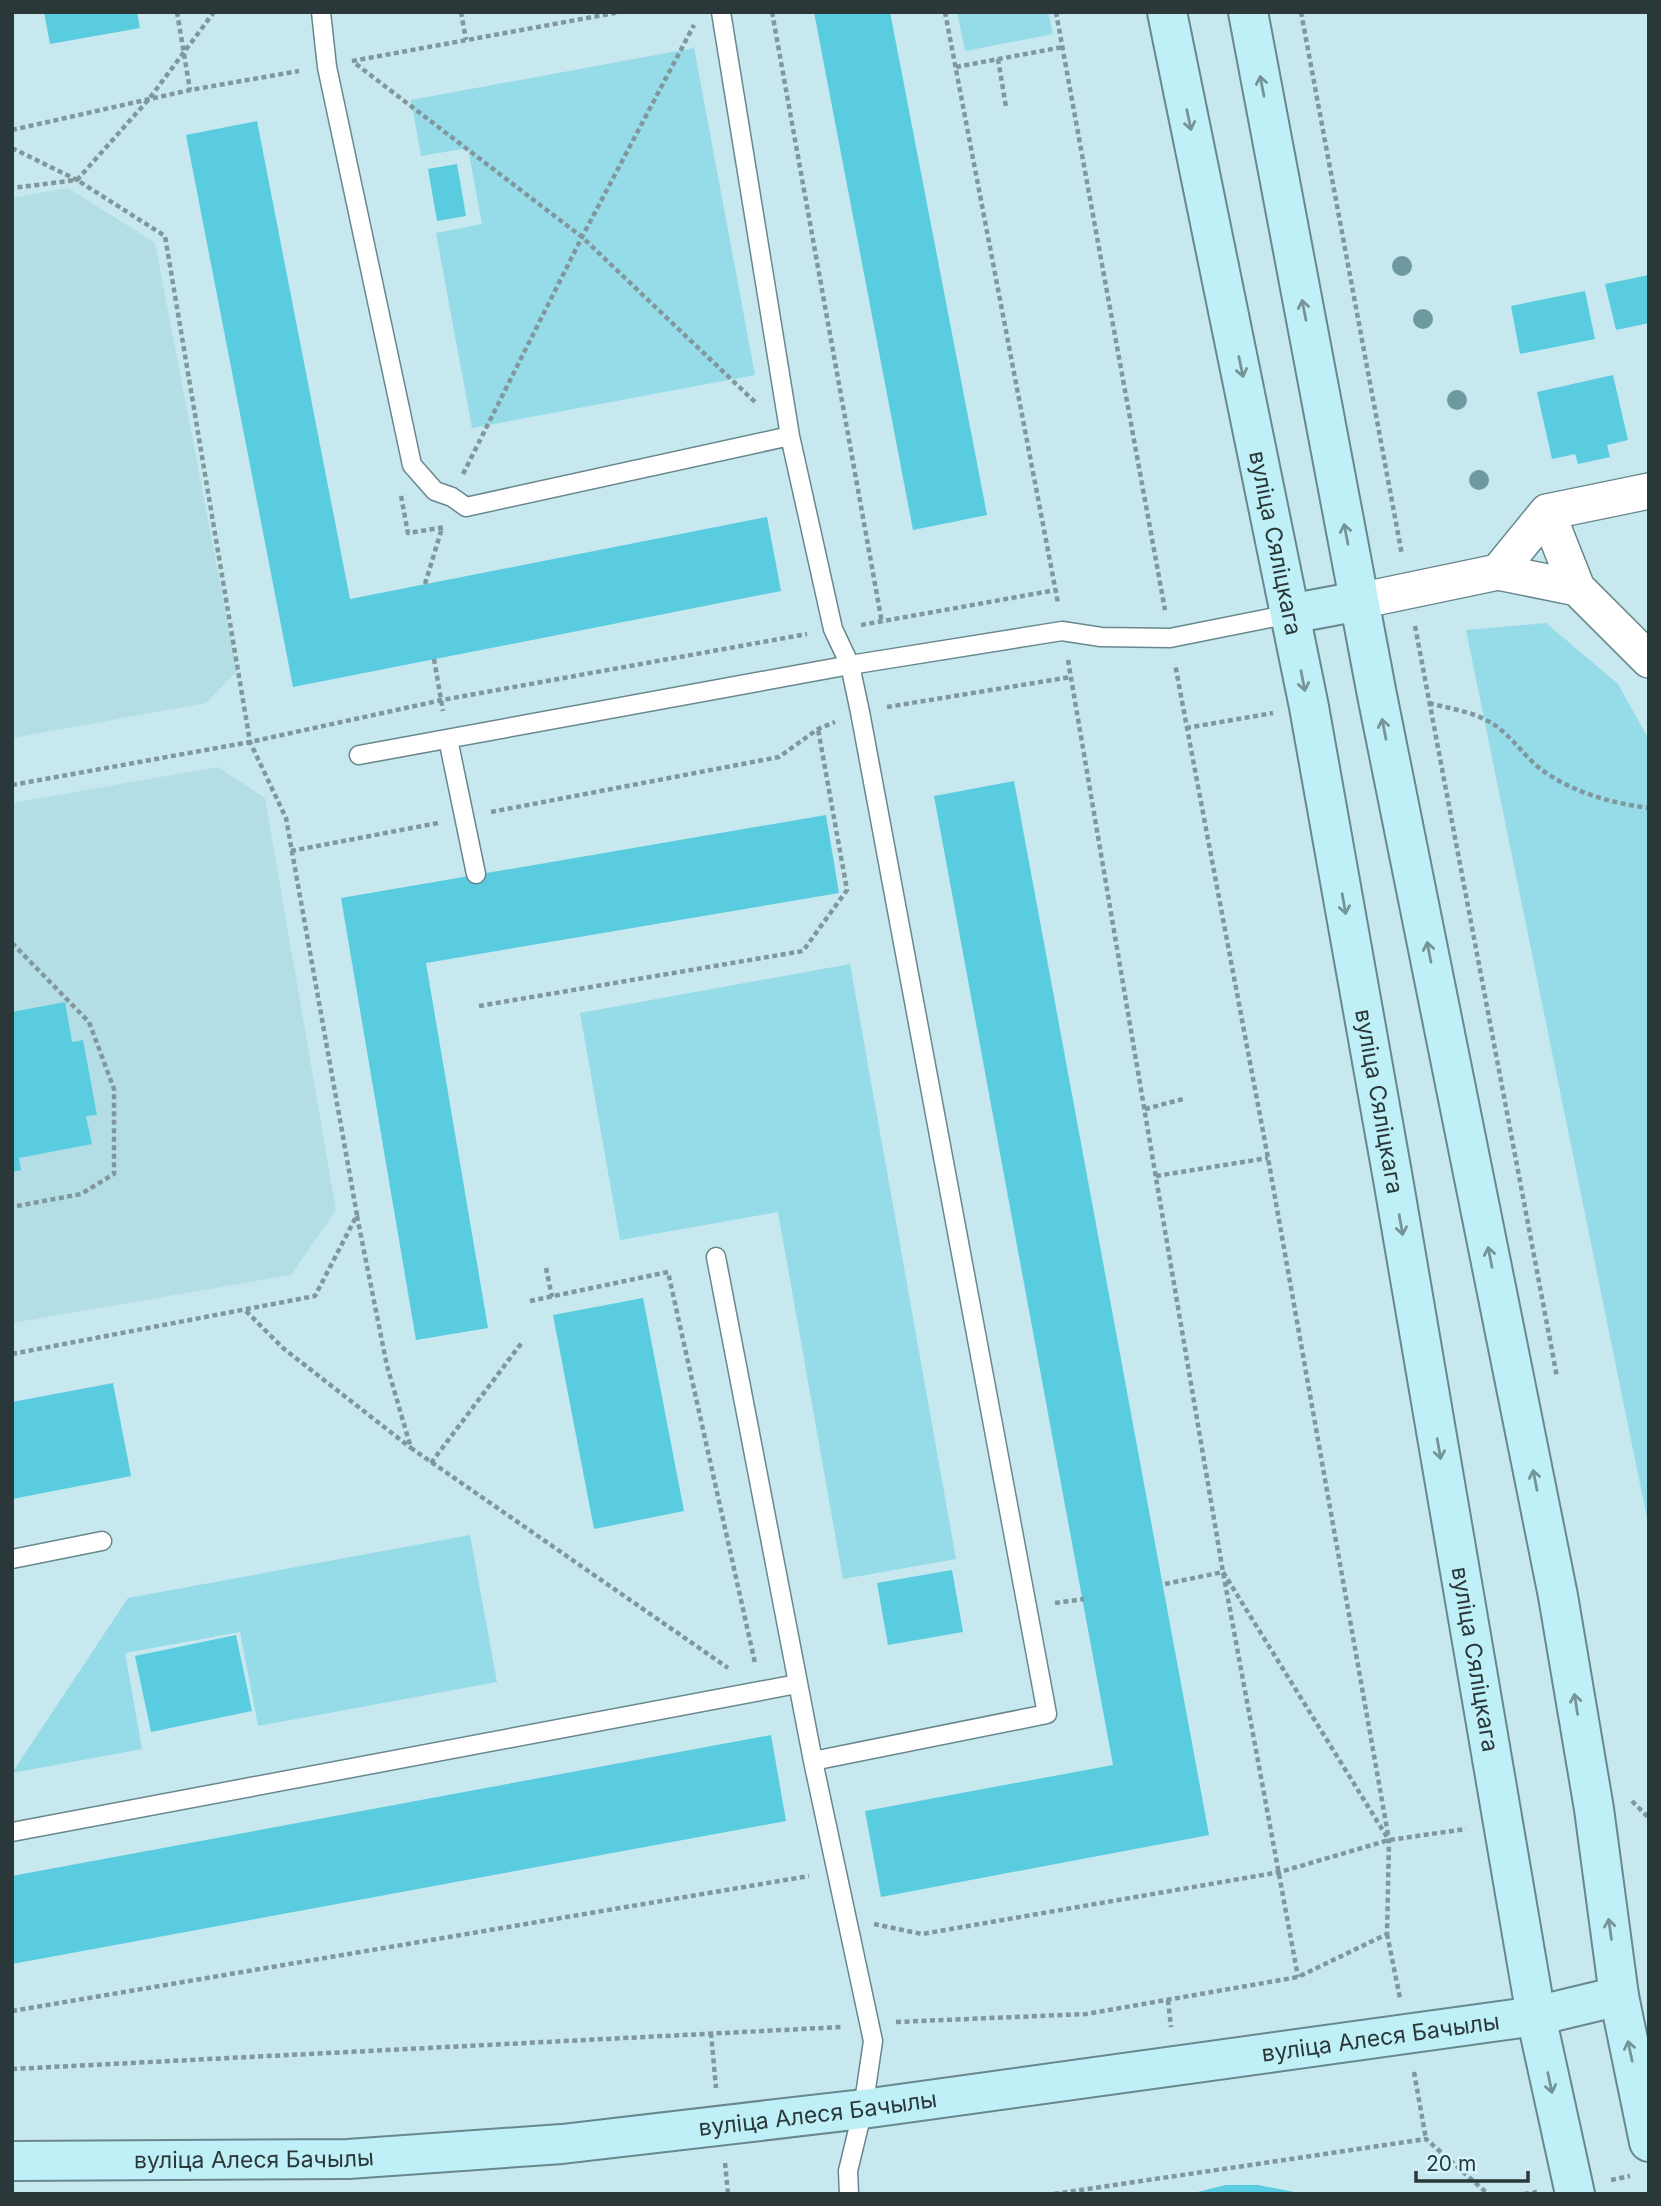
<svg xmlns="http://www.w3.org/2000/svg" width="1661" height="2206" viewBox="0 0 1661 2206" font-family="Inter,sans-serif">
  <rect width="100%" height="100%" fill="#c6e8ee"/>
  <path fill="#b3dee6" d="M68,188L155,243L237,671L206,703L12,738V198Z
    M218,767L265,798L336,1210L291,1275L12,1323V803Z"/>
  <path fill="#96dbe8" d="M957,12H1048L1053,34L965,51Z
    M694,48L755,375L472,428L436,233L482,224L468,148L421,156L411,100Z
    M1546,623L1618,684L1649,740V1528L1466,630Z
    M850,964L956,1559L843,1579L778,1212L620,1240L580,1013Z
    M470,1535L497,1682L258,1726L240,1632L125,1653L142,1749L12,1773L128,1598Z"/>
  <path fill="#59cce0" d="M44,12H137L140,28L50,44Z
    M814,12H890L987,515L913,530Z
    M257,121L350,599L767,517L781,591L293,687L186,135Z
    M457,164L466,216L437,221L428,169Z
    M1649,275V323L1616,330L1605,284Z
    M1585,291L1595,339L1520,354L1511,306Z
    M1613,375L1628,440L1607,445L1610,457L1578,464L1575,454L1552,459L1537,392Z
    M1014,781L1209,1835L881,1897L865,1811L1113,1765L934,796Z
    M826,815L839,893L426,963L488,1328L416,1340L341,898Z
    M65,1002L72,1042L83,1040L97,1115L86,1116L92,1144L19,1158L21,1170L12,1172V1012Z
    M643,1298L684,1511L594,1529L553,1315Z
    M113,1383L131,1476L12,1499V1402Z
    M952,1570L963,1632L888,1645L877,1583Z
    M236,1635L252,1711L151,1732L135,1656Z
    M771,1735L786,1821L12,1964V1876Z
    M1225,2185H1258L1304,2194H1190Z"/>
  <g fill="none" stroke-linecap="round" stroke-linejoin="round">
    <g stroke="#68878e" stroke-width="21">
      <path id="lane" d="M321,12L327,67L412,465L435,491L452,497L466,507L790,436
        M721,12L790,436L833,629L850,665L860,712L1047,1714L813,1761L873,2041L863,2109L848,2171L849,2194
        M448,739L476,874
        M359,755L850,665L1062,631L1101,637L1170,638L1290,614
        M716,1257L813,1761
        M12,1559L102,1541
        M12,1832L797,1684"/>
    </g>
    <g stroke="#68878e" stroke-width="38">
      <path id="street" d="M1547,512L1577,588
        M1498,572L1577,588L1649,660
        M1359,601L1498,572L1547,512L1649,491"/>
    </g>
    <g stroke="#68878e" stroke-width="42">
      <g id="secondary">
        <path id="s1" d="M1167,12L1309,707L1393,1179L1536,2016L1575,2194"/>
        <path d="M1248,12L1377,695L1558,1596L1594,1809L1619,1996L1649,2142"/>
        <path d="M1290,614L1359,601"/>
        <path id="s2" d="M12,2161L348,2159L562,2144L863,2109L1536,2016L1619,1996"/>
      </g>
    </g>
    <path stroke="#80989d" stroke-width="4.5" stroke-dasharray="5 3.5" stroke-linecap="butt" d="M177,12L190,90
      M461,12L466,40
      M772,12L882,623
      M945,12L1058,603
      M1056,12L1165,610
      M1301,12L1402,555
      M998,59L1006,107
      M352,61L620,12
      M356,64L582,237L755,402
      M956,67L1063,47
      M12,130L190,90L299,71
      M12,148L77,180L12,188
      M463,474L582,237L694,25
      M401,496L408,533L446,527
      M425,584L442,528
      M861,625L1056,590
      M1415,626L1557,1377
      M434,659L443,711
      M1068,660L1223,1572L1298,1977
      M1429,703C1447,708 1469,711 1486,720C1510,732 1521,754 1542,770C1574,793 1611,803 1649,808
      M887,707L1071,677
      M1186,728L1273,713
      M12,785L250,742L442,700L807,634
      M491,812L779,757L818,729L835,722
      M291,851L438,823
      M12,943L89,1022L114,1089V1174L81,1194L12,1207
      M479,1006L803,951L847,890L818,729
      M1145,1109L1183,1099
      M1156,1176L1268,1158
      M357,1216L387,1366L411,1448L728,1668
      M546,1268L552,1297
      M530,1301L668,1272L755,1663
      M246,1311L283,1348L411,1448
      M12,1354L315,1296L357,1215L286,818L250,742L165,236L77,180L149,99L214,12
      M431,1463L523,1341
      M1165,1584L1223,1572L1387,1837
      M1055,1603L1084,1599
      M1632,1801L1649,1818
      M874,1924L922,1934L1280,1872L1389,1840L1466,1829
      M1387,1934L1400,1998
      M1168,2000L1171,2027
      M12,2011L809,1876
      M896,2022L1086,2014L1298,1977L1387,1934L1389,1840L1268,1158L1175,664
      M711,2033L716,2088
      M12,2069L842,2027
      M1414,2072L1426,2139
      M725,2163L728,2194
      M1611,2180L1630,2176
      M1054,2194L1426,2139L1488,2194
      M1524,2194L1537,2192"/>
    <use href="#lane" stroke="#fff" stroke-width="18"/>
    <use href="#street" stroke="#fff" stroke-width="35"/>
    <use href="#secondary" stroke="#c0f0f7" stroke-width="38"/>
  </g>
  <g fill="#6f99a0">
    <circle cx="1402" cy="266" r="10"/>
    <circle cx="1423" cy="319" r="10"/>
    <circle cx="1457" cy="400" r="10"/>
    <circle cx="1479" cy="480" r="10"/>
  </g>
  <defs><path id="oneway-shaft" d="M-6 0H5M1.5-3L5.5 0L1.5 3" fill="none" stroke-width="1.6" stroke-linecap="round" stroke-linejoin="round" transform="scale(1.75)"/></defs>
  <g stroke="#759498">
    <use href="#oneway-shaft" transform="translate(1262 86) rotate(-101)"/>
    <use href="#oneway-shaft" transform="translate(1189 120) rotate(78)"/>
    <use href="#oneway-shaft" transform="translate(1304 310) rotate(-101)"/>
    <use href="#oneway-shaft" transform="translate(1241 367) rotate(78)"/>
    <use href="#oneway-shaft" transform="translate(1346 534) rotate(-101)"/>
    <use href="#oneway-shaft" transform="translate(1303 681) rotate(79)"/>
    <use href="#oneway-shaft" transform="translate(1384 729) rotate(-101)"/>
    <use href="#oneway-shaft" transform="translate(1344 904) rotate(80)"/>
    <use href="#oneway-shaft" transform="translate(1429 952) rotate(-101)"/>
    <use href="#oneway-shaft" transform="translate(1401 1225) rotate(80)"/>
    <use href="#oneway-shaft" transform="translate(1490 1257) rotate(-101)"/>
    <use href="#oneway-shaft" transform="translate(1439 1449) rotate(80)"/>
    <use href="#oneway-shaft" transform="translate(1535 1480) rotate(-101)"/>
    <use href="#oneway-shaft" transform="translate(1576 1704) rotate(-99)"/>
    <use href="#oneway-shaft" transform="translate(1610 1929) rotate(-98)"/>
    <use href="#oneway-shaft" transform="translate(1630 2051) rotate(-102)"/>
    <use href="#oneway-shaft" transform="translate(1550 2083) rotate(78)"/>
  </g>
  <g text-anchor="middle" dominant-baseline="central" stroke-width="7" stroke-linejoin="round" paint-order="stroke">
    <g font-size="23" fill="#2a383a" stroke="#d3f5fc">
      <text stroke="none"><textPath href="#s1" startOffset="542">вуліца Сяліцкага</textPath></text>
      <text stroke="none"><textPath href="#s1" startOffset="1110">вуліца Сяліцкага</textPath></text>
      <text stroke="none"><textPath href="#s1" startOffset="1676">вуліца Сяліцкага</textPath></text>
      <text stroke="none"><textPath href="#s2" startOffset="1376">вуліца Алеся Бачылы</textPath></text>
      <text stroke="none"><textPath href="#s2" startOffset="808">вуліца Алеся Бачылы</textPath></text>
      <text stroke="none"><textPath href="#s2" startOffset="242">вуліца Алеся Бачылы</textPath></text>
    </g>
  </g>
  <rect width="1661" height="2206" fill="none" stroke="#2a383a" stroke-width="28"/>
  <path d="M1416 2171v10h112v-10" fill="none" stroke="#2a383a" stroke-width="3.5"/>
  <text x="1426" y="2171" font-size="21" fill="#2a383a" stroke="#d3f5fc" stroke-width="5" paint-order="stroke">20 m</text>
</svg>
